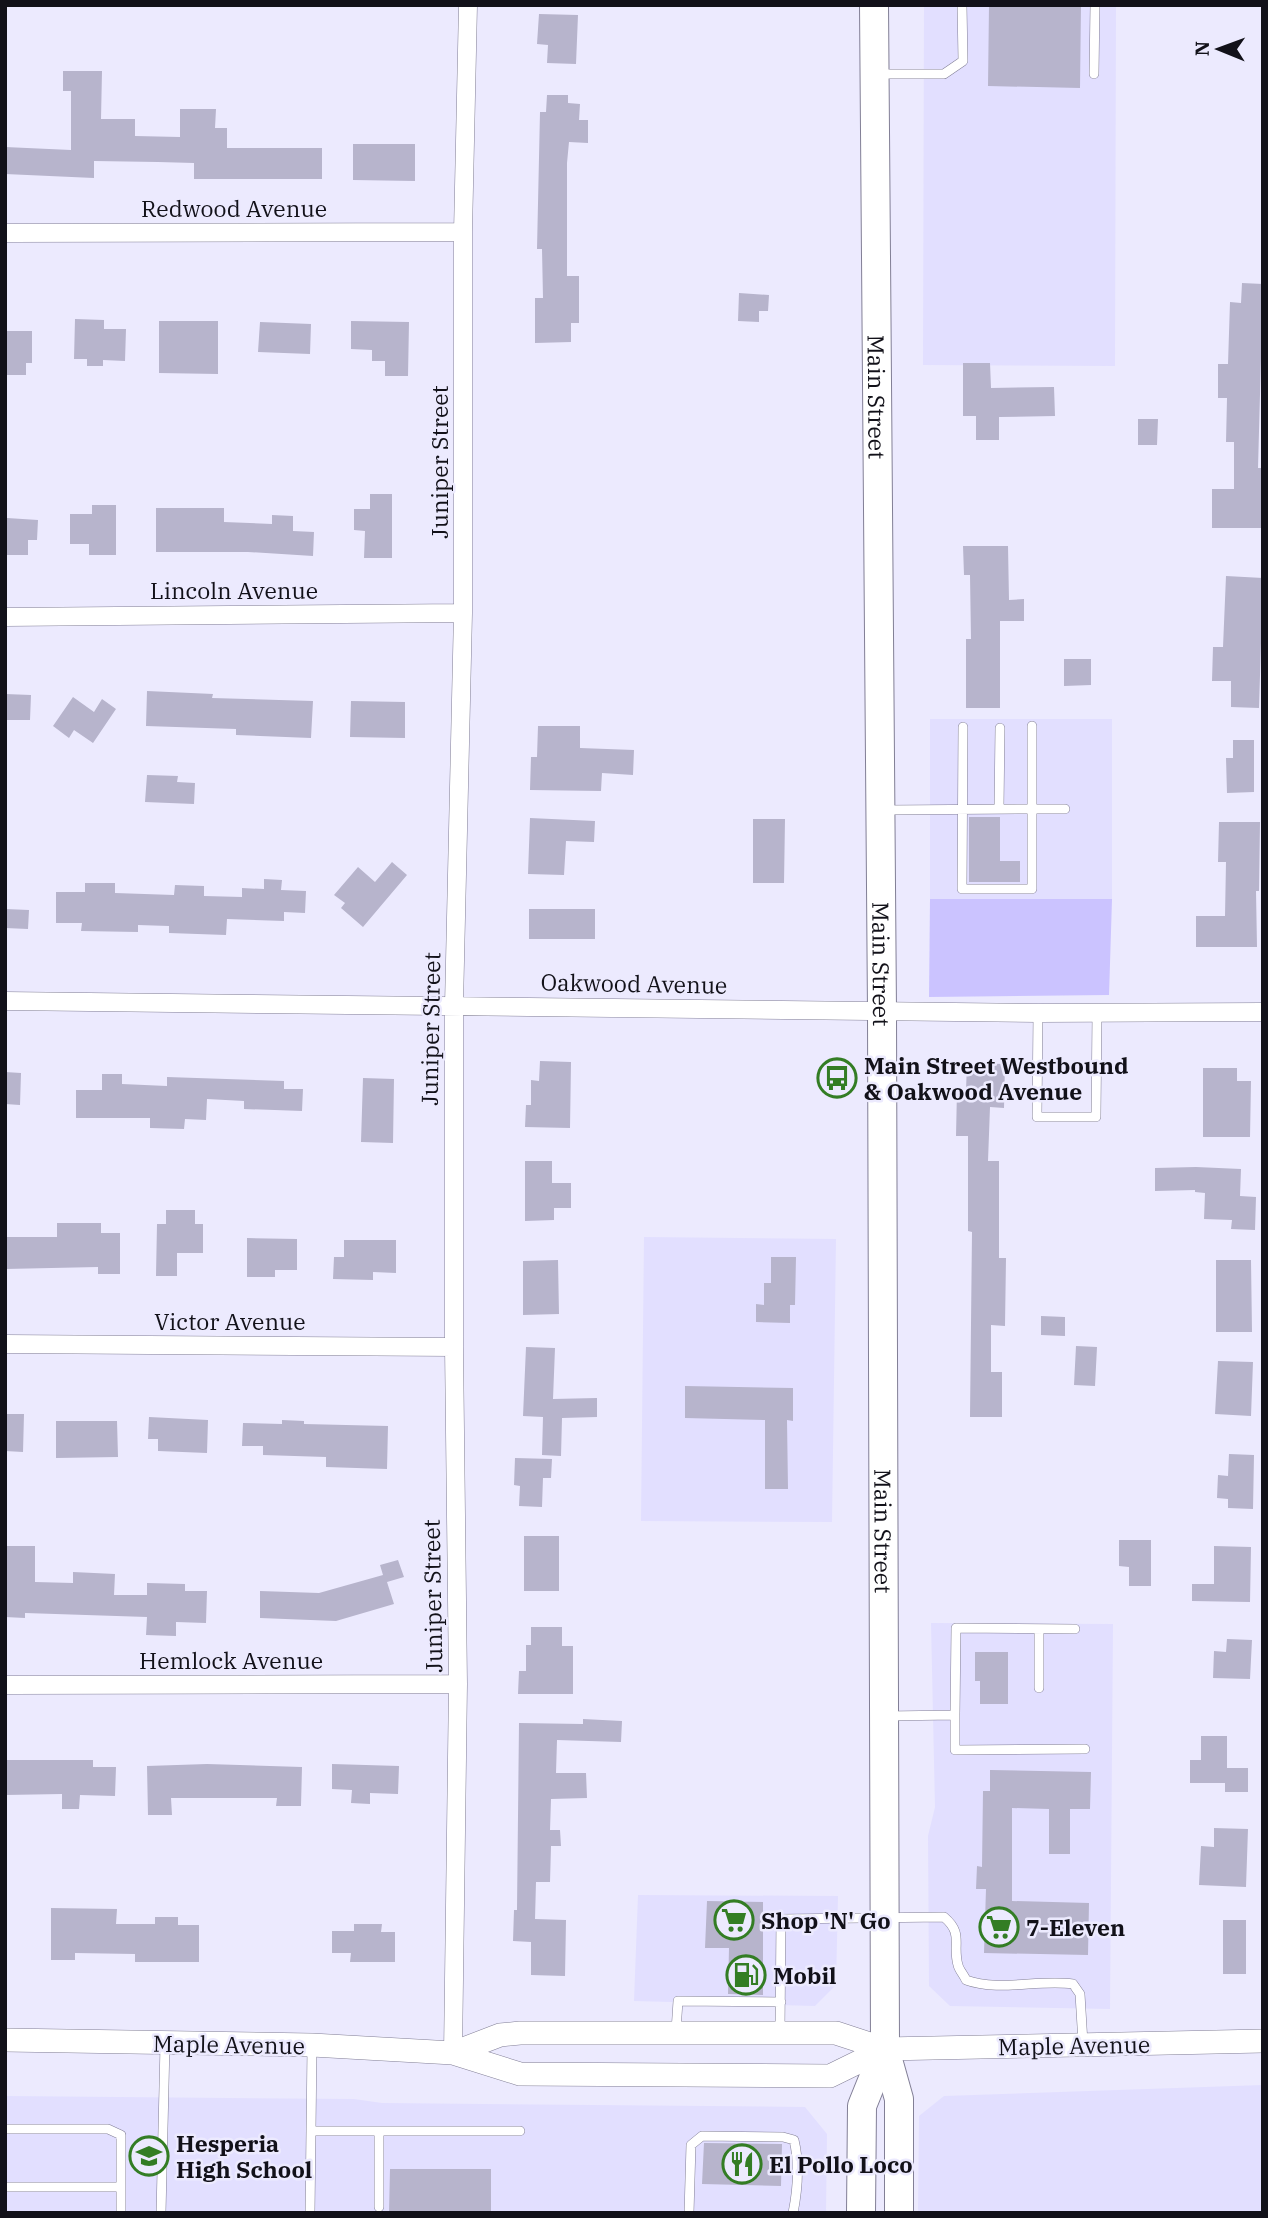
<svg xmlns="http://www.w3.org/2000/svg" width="1268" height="2218" viewBox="0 0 1268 2218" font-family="'IBM Plex Serif',serif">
  <rect width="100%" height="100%" fill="#eceafe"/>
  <path fill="#e2dfff" d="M924,5H1116L1115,366L923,365Z
    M930,719H1112V899H930Z
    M644,1237L836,1239L832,1522L641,1521Z
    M931,1623L1113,1624L1110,2009L950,2006L929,1986L928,1836L935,1807Z
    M638,1895L838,1896L836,1985L815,2006L634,2001Z
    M1263,2085V2213H918L919,2116L944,2096Z
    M5,2096L354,2099L382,2103L805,2107L827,2134L826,2213H5Z"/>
  <path fill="#cbc3ff" d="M930,899H1112L1109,995L929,997Z"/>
  <path fill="#b7b4cc" d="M989,5H1081L1080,88L988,86Z
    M539,14L578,15L576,64L547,63L548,45L537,44Z
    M63,71H102L101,119H135V136L180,137V109H216L215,128H227V148H322V179H194V163L158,162L94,161V178L5,174V147L71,150V91H63Z
    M547,95H568V103L580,104L579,120H588V143L569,142L567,163V276H579V323H571V342L535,343V298H543L542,249H537L540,112H546Z
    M353,144H415V181L353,180Z
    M1242,283L1263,284L1258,468H1261V528H1212V489H1234V442H1226L1227,398H1218V364H1228L1230,302L1241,303Z
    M739,293L769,295L768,311H759V322L738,321Z
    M75,319L104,320V329H126L125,361L103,360V366H87V359H74Z
    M159,321H218V374L159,373Z
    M351,321L409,322L408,376H385V361H372V350L351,349Z
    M260,322L311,324L310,354L258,352Z
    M5,331H32V363H26V375H5Z
    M963,363H990L991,388L1054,387L1055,416L999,417V440H976V416H963Z
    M1138,419H1158L1157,445H1138Z
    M370,494H392V558H364L365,531L354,530V509H370Z
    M92,505H116V555H89V544H70V514H92Z
    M156,508H224V522L272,524V515L293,516V531L314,532L313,556L248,552H156Z
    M7,518L38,520L37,540H28V555H5Z
    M963,546H1008L1009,600L1024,599V621H1000V708H966V639H971L970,575H964Z
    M1226,576L1263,578L1259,708L1231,707V681H1212L1213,647H1223Z
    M1064,659H1091V685L1064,686Z
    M147,691L213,694L212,698L313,701L311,738L236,735V729L146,726Z
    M5,694L31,695L30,720H5Z
    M73,697L94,712L102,699L116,709L93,743L74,730L69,738L53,726Z
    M351,701L405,702V738L350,737Z
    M538,726H580V748L634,750L633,775L602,773L601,791L530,790L531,757H537Z
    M1233,740H1254V792L1227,793L1226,758H1233Z
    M147,775L178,776L177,782L195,783L194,804L145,802Z
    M969,817H1000V861H1020V882H969Z
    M530,818L595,821L594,842L566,841L564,875L528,874Z
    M753,819H785L784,883H753Z
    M1219,822H1260L1259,891H1256L1257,947H1196V916H1225L1226,862H1218Z
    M392,862L407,875L363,927L341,908L345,903L334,895L358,867L375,882Z
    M264,879L282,880L281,890L306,891L305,913L284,912V921L227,919L226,935L169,933V926L138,925V932L81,931L82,923H56V892H85V883H115V893L174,895L175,885L204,886V896L242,897V888L264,889Z
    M5,909L29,910L28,929L5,928Z
    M529,909H595V939H529Z
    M540,1061L571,1062L570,1128L525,1127L526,1105H531V1080L539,1081Z
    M967,1063L1005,1064L1004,1108L990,1107L988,1161H999V1258H1006L1005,1326L991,1325V1372H1002V1417H970L972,1232L968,1231V1136H956L957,1090H966Z
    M1203,1068H1237V1081H1251L1250,1137H1203Z
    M5,1072L21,1073L20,1105L5,1104Z
    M102,1074H122V1084L167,1086V1077L284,1081V1089H303L302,1111L244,1109V1101L207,1099L206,1120L185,1119L184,1129L150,1128V1118H76V1090H102Z
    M363,1078L394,1079L393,1143L361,1142Z
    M525,1161H552V1183H571V1208H554V1220L525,1221Z
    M1196,1167L1241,1169L1240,1196L1256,1197L1255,1230L1231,1229L1232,1220L1204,1219L1205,1193L1195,1192V1190L1155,1191V1168Z
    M166,1210H195V1224H203V1253H177V1276H156L157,1224H166Z
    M57,1223H101V1233H120V1274H98V1267L5,1269V1237H57Z
    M247,1238L297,1239V1270H275V1277H247Z
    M344,1240H396V1273L373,1272V1280L333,1279L334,1257H344Z
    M771,1257H796L795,1305H790V1323L756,1322V1304L764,1305V1283H771Z
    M558,1260L559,1314L523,1315V1261Z
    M1216,1260H1251L1252,1332H1216Z
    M1041,1316L1065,1317V1336L1041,1335Z
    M1076,1346L1097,1347L1095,1386L1074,1385Z
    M526,1347L555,1348L553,1399L597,1398V1417L562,1418L561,1456L542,1455L543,1417L523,1416Z
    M1218,1361L1253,1362L1251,1416L1215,1414Z
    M685,1386L793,1388V1421L787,1420L788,1489H765V1420L685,1418Z
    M5,1414H24L23,1452L5,1451Z
    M149,1417L208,1420L207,1453L158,1451V1439H148Z
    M282,1420L304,1421V1424L388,1426L387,1469L326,1467V1457L263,1455V1446H242L243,1423L282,1424Z
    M56,1421H117L118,1457L56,1458Z
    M1229,1454L1254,1455L1253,1509L1228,1508V1499L1217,1498L1218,1475L1228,1476Z
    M515,1458L552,1459L551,1478H543L542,1507L519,1506L520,1486L514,1485Z
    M524,1536H559V1591H524Z
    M1119,1540H1151V1586H1129V1567L1119,1566Z
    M6,1546H35V1582L73,1583V1572L115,1574L114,1595H147V1583L185,1584V1591H207L206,1623L176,1622V1636L146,1635L147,1617L25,1613V1618L5,1617Z
    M1214,1546L1251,1547L1250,1602L1192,1601V1584H1214Z
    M398,1560L404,1577L387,1582L394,1604L336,1621L260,1618V1591L319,1593L383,1575L380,1565Z
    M531,1627H562V1646H573V1694H518L519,1671H526V1645H531Z
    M1227,1639L1252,1640L1250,1679L1213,1678L1214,1651L1226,1652Z
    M975,1652H1008V1704H980V1681H975Z
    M583,1719L622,1721L621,1742L557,1740L556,1773H586L587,1798L551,1799L550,1830H560L561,1846H551L550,1882H536L535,1919L566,1920L565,1976L531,1975V1942L513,1941L514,1910H517L519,1723L583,1724Z
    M1201,1736H1227V1768H1248V1792H1225V1783H1190V1760H1201Z
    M5,1760H93V1767H116L115,1796L80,1795L79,1809H62V1794L5,1795Z
    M207,1764L302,1767L301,1806H276L277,1798H171L172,1815H148L147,1766Z
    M332,1764L399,1766L398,1794L370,1793V1804L351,1803L352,1790L332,1789Z
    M990,1770L1091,1772L1090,1809H1070V1854H1049V1809L1012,1808V1901L1089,1903L1088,1955L984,1953L986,1889H976L977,1866L982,1867L983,1791H990Z
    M1214,1828L1248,1829L1246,1887L1199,1885L1201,1846L1214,1847Z
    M707,1901L763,1902V1995L728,1994L729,1948H705Z
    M51,1908L117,1909L116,1924H155V1917H178V1925H199V1962H135V1954L75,1953V1960H51Z
    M1223,1920H1246V1974H1223Z
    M354,1924H382L381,1932H395V1962H350L351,1953H332V1931H354Z
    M704,2143L782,2144L781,2186L702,2184Z
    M390,2169H491V2213H389Z"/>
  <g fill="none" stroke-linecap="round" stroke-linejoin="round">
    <g stroke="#827f96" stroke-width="10">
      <path id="service" d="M876,74H944L963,61L962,5
        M1094,74L1095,5
        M963,727L962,889H1032V809H1065
        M999,808L1000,728
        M886,810L1032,809V726
        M1038,1013L1037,1117H1096L1097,1013
        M1039,1629V1688
        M955,1715V1750L1085,1749
        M886,1716L955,1715L956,1628L1075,1629
        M676,2031L678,2001L781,2002
        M780,2031L781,1919L944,1917C964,1934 952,1944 958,1965C959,1970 964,1975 966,1980C999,1992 1039,1979 1073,1984L1080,1994L1083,2043
        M5,2129H108L121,2135V2213
        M311,2131H520
        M5,2187H121
        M379,2207V2131
        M161,2213L165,2044
        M310,2213L312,2047
        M689,2213L691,2145L702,2136L783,2137L794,2140C800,2165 798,2188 793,2213"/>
    </g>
    <g stroke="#827f96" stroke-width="19">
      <path id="minor" d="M5,233L463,232
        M5,617L463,613
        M5,1001L1038,1013L1263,1012
        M5,1344L454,1347
        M5,1685L458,1684
        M453,2053L458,1684L454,1347V1005L463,613V232L468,5"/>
    </g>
    <g stroke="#827f96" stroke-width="24">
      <path id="tertiary" d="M5,2040L312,2045L453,2053L520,2074L830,2076L885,2049
        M453,2053L500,2035L520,2033H836L885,2049L1263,2041"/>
    </g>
    <g stroke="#827f96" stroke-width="30">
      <g id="primary">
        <path id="s1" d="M874,5L882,1012L885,2049L899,2099V2213"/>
        <path d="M861,2213L862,2106L885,2049"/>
      </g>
    </g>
    <use href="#service" stroke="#fff" stroke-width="9"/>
    <use href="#minor" stroke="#fff" stroke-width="18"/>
    <use href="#tertiary" stroke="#fff" stroke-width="23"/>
    <use href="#primary" stroke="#fff" stroke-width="28"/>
  </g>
  <defs>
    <g id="bus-ring" transform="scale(2.0125)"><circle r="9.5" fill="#eceafe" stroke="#337d24" stroke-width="1.5"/><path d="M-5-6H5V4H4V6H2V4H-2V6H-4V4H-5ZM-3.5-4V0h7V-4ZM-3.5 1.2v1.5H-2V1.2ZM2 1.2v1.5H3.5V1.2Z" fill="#337d24"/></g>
    <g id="supermarket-ring" transform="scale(2.0125)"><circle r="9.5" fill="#eceafe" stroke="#337d24" stroke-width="1.5"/><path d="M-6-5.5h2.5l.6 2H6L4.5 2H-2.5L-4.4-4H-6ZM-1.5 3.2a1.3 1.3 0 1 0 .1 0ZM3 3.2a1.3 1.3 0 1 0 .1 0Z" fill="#337d24"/></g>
    <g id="fuel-ring" transform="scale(2.0125)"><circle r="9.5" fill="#eceafe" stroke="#337d24" stroke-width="1.5"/><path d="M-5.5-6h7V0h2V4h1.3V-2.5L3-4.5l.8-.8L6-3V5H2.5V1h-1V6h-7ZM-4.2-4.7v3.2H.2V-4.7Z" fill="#337d24"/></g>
    <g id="school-ring" transform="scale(2.0125)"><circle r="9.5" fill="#eceafe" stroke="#337d24" stroke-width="1.5"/><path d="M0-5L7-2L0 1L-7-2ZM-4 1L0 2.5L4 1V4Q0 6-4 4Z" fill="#337d24"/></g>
    <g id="restaurant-ring" transform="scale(2.0125)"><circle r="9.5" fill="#eceafe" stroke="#337d24" stroke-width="1.5"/><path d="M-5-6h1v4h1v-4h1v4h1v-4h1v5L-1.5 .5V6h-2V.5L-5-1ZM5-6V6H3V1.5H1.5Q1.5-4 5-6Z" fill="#337d24"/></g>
  </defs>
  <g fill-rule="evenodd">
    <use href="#bus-ring" x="837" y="1078"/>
    <use href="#supermarket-ring" x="734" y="1920"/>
    <use href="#supermarket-ring" x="999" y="1927"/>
    <use href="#fuel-ring" x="746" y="1975"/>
    <use href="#school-ring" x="149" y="2156"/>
    <use href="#restaurant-ring" x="742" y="2164"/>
  </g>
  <g text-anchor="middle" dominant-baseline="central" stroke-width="5" stroke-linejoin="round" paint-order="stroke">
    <g font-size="23" fill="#121119" stroke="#eceafe">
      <text x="234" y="208">Redwood Avenue</text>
      <text stroke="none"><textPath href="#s1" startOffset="392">Main Street</textPath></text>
      <text transform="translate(439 462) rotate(-90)">Juniper Street</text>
      <text x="234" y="590">Lincoln Avenue</text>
      <text stroke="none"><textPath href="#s1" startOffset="959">Main Street</textPath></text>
      <text transform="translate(634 983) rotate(1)">Oakwood Avenue</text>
      <text transform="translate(430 1029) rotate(-89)">Juniper Street</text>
      <text x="230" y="1321">Victor Avenue</text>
      <text stroke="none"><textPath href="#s1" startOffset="1526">Main Street</textPath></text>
      <text transform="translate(432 1596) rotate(-91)">Juniper Street</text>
      <text x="231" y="1660">Hemlock Avenue</text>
      <text transform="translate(229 2044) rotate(1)">Maple Avenue</text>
      <text transform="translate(1074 2045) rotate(-1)">Maple Avenue</text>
    </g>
    <g font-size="23" font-weight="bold" fill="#121119" stroke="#eceafe" text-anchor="start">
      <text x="864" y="1065">Main Street Westbound<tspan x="864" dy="26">&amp; Oakwood Avenue</tspan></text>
      <text x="761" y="1920">Shop 'N' Go</text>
      <text x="1026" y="1927">7-Eleven</text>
      <text x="773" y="1975">Mobil</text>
      <text x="176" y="2143">Hesperia<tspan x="176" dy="26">High School</tspan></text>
      <text x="769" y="2164">El Pollo Loco</text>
    </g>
  </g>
  <rect width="1268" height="2218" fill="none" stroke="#121119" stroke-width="14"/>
  <g transform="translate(1219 49) rotate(271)" stroke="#eceafe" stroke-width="5" paint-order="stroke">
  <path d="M0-5L12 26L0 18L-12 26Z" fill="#121119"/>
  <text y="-10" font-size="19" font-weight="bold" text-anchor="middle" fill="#121119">N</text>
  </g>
</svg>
